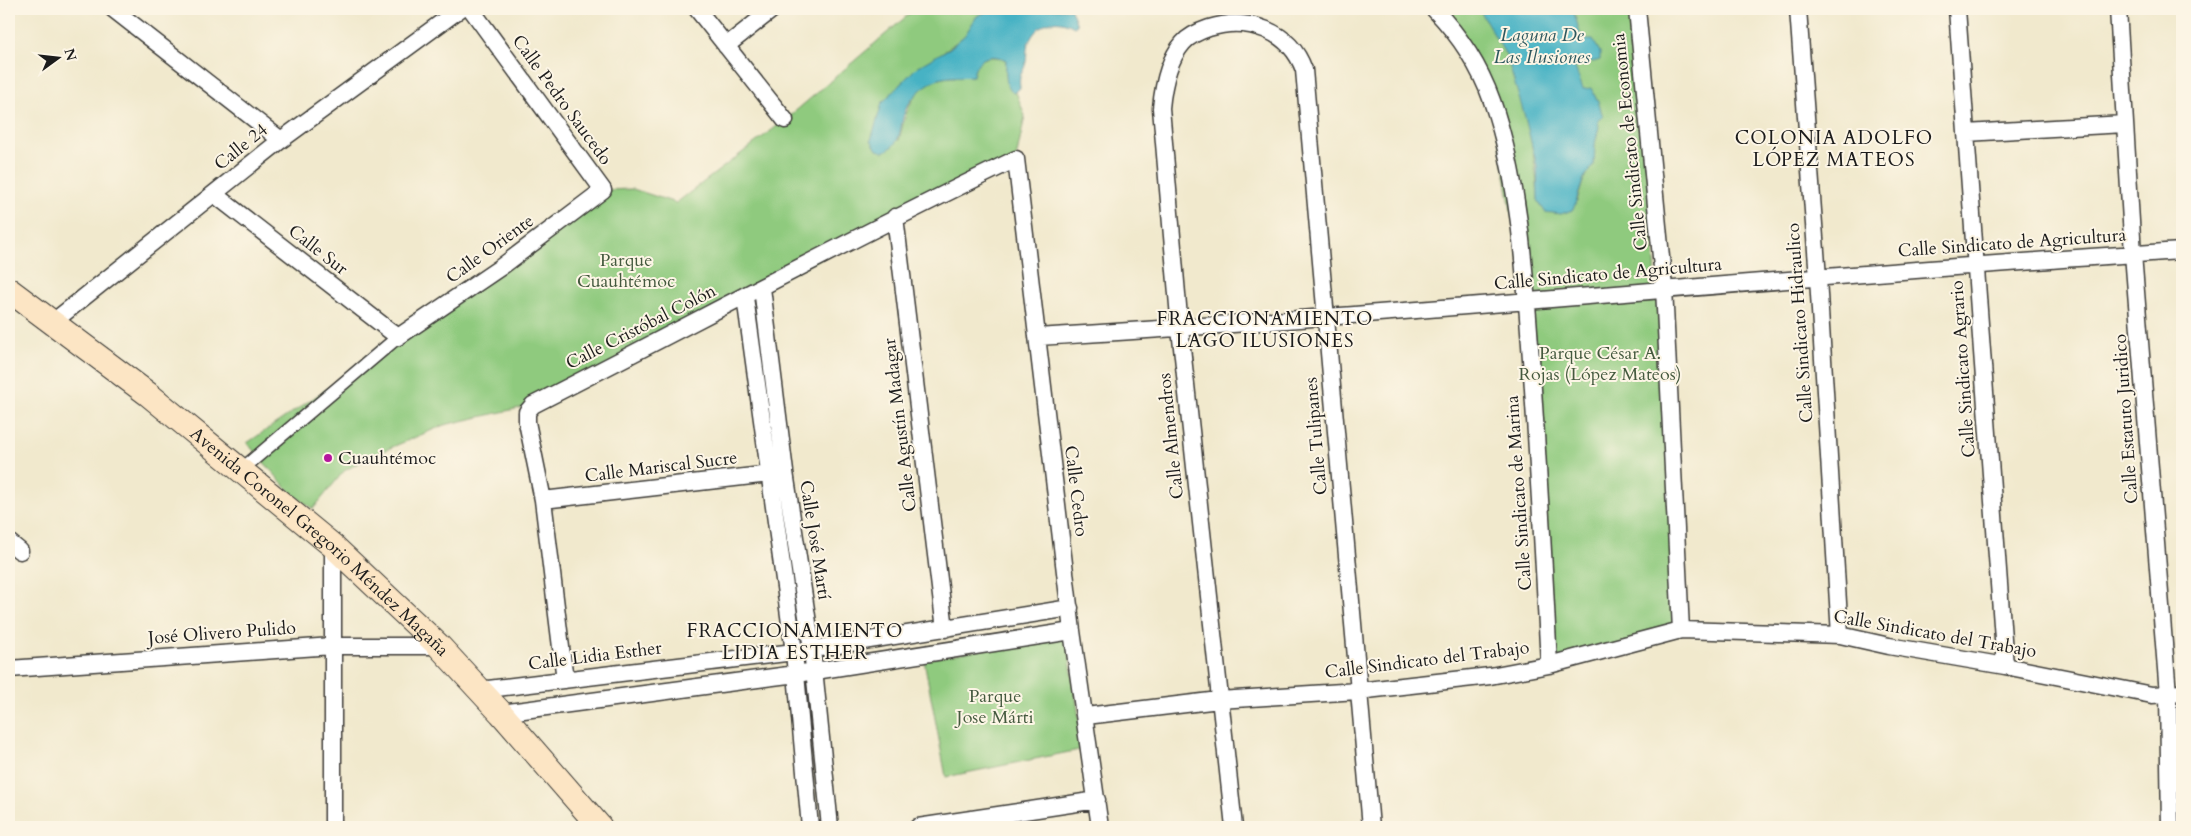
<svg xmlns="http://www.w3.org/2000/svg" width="2191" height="836" viewBox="0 0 2191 836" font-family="Cardo,serif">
  <rect width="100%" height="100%" fill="#fcf5e5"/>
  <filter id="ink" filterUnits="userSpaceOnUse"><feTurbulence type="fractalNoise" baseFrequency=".02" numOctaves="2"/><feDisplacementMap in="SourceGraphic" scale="10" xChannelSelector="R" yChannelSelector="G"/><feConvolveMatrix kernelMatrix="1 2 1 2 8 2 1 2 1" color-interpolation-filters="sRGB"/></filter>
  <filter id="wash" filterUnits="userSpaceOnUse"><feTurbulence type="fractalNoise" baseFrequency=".0096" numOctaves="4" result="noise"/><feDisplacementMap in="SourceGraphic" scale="20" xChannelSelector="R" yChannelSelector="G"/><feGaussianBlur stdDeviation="1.12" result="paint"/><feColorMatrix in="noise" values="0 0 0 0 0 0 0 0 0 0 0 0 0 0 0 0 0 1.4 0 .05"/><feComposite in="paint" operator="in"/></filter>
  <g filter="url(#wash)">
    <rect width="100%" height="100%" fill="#f1e9cd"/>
    <path fill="#8fca7e" stroke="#56734d" d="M915,9H993L977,16L966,35L901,83L899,141C904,117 912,83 942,78C952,76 963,77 973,76C976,58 989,53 1006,60V73L1013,93L1016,92L1025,116L1016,159L533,405L444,425L369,457L344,471L313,509L291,493L247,443L430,319L603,190L633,189L676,203L785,120Z
      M1434,9H1479C1488,24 1499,39 1506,55C1525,98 1536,155 1538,200L1577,201L1584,178L1594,165L1595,144L1574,65L1571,9H1637L1681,630L1549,665L1527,302L1492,101Z
      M1066,634L1084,749L946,777L924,660Z"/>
    <path fill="#46b2c4" stroke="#316770" d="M993,9H1071L1077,25L1074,27C1056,16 1038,22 1029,42C1026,48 1027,56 1026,62C1023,75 1018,72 1020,88L1016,92L1013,93C1004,86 1006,71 1006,60C990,52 976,58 973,76C962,77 948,76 939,79C924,84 909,99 904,114C899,131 902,143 884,152L877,150L871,140L882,103L917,67L950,48L965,35L977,16Z
      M1479,9H1573L1582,40H1593L1600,52V60L1593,62L1578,57L1574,65L1583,89L1591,88L1599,104L1603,117L1598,121L1599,127L1595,144L1594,165L1584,178L1573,210L1561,214L1545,212L1538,200L1537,167L1525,117L1506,55Z"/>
  </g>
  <g filter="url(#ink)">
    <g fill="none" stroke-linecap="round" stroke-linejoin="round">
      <g stroke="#3c3b37" stroke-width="15">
        <path id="pedestrian" d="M241,470L398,337"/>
      </g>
      <g stroke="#3c3b37" stroke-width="19">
        <path id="minor" d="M113,9L281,140
          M697,9L785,120
          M1434,9C1459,35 1480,67 1492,101C1520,181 1525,275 1531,359C1538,461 1544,563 1549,665
          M1637,9L1664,288L1681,630
          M1798,9L1818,278L1840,635
          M1957,9L2005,666
          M2118,9L2133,254L2168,694L2170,827
          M726,46L773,9
          M1966,133L2125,124
          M214,194L398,337L501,267L603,190L471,9
          M895,217L945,629
          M762,288L785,472L812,649L830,827
          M745,297L794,652L810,827
          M53,322L281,140L460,9
          M1037,337C1419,314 1800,275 2182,251
          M543,500L779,473
          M9,542L20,551
          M9,669L332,646H439
          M565,680L543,500L527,422V412L533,405C694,323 853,237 1016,159L1072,631L1100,827
          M480,690L794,652L1070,608
          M501,713L796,674L1072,631
          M1086,716L1219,700L1358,691L1490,676L1549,665L1681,630L1840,635L1889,646L2005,666L2152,695L2182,693
          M333,827V546
          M918,827L1097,800
          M1234,827L1180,329L1161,108C1163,87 1168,60 1183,43C1189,36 1200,31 1209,28C1247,16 1290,30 1304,70L1371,827"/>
      </g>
      <g stroke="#3c3b37" stroke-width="26">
        <g id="secondary">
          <path id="s1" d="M9,290L148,394L333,546L439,646L501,713L600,827"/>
        </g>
      </g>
      <use href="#pedestrian" stroke="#fff" stroke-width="12"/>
      <use href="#minor" stroke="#fff" stroke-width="16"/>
      <use href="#secondary" stroke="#fce5c4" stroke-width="24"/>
    </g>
  </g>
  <circle fill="#b5179e" stroke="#fcf5e5" stroke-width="2" cx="328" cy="458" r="5"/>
  <g text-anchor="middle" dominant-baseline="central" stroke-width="4" stroke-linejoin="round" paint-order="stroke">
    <g font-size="18" fill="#1c1c1c" stroke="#fcf5e5">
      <text transform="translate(562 100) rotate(54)">Calle Pedro Saucedo</text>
      <text transform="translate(1630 142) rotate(-96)">Calle Sindicato de Economia</text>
      <text transform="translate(241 147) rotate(-39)">Calle 24</text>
      <text transform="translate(2012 243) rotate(-4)">Calle Sindicato de Agricultura</text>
      <text transform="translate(490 249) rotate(-36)">Calle Oriente</text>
      <text transform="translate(318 250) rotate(38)">Calle Sur</text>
      <text transform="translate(1608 274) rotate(-5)">Calle Sindicato de Agricultura</text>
      <text transform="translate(1800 323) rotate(-94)">Calle Sindicato Hidraulico</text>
      <text transform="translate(641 327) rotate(-27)">Calle Cristóbal Colón</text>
      <text transform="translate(1963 369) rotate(-94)">Calle Sindicato Agrario</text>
      <text transform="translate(2126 419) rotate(-94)">Calle Estatuto Juridico</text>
      <text transform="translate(900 425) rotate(-97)">Calle Agustín Madagar</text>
      <text transform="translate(1171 436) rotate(-96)">Calle Almendros</text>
      <text transform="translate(1316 436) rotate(-95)">Calle Tulipanes</text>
      <text transform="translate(661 467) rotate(-7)">Calle Mariscal Sucre</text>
      <text transform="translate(1076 491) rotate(83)">Calle Cedro</text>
      <text transform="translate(1519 493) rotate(-94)">Calle Sindicato de Marina</text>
      <text transform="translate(815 540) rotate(81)">Calle José Martí</text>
      <text stroke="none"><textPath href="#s1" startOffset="400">Avenida Coronel Gregorio Méndez Magaña</textPath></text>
      <text transform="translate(222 633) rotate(-4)">José Olivero Pulido</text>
      <text transform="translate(1935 634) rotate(10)">Calle Sindicato del Trabajo</text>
      <text transform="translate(595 656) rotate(-7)">Calle Lidia Esther</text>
      <text transform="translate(1427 660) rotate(-7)">Calle Sindicato del Trabajo</text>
    </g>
    <g font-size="18" fill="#44593e" stroke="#fcf5e5">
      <text x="626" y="260">Parque<tspan x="626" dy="21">Cuauhtémoc</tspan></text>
      <text x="1600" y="353">Parque César A.<tspan x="1600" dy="21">Rojas (López Mateos)</tspan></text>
      <text x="995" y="696">Parque<tspan x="995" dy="21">Jose Márti</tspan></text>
    </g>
    <g font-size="18" fill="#1c1c1c" stroke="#fcf5e5" text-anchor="start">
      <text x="338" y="458">Cuauhtémoc</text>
    </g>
    <g font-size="19" font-style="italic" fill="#2d585f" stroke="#fcf5e5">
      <text x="1542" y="35">Laguna De<tspan x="1542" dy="22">Las Ilusiones</tspan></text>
    </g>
    <g font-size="19" letter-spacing="1" fill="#1c1c1c" stroke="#fcf5e5">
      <text x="1834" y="138">COLONIA ADOLFO<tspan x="1834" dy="22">LÓPEZ MATEOS</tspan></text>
      <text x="1265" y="319">FRACCIONAMIENTO<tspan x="1265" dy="22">LAGO ILUSIONES</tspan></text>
      <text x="795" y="631">FRACCIONAMIENTO<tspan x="795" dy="22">LIDIA ESTHER</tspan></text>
    </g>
  </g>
  <rect width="2191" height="836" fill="none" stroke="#fcf5e5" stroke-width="30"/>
  <g transform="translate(58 58) rotate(75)" stroke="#fcf5e5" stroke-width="4" paint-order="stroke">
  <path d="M0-4L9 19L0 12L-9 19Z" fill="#1c1c1c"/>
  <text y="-8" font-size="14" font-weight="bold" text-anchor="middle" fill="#1c1c1c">N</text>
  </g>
</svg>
